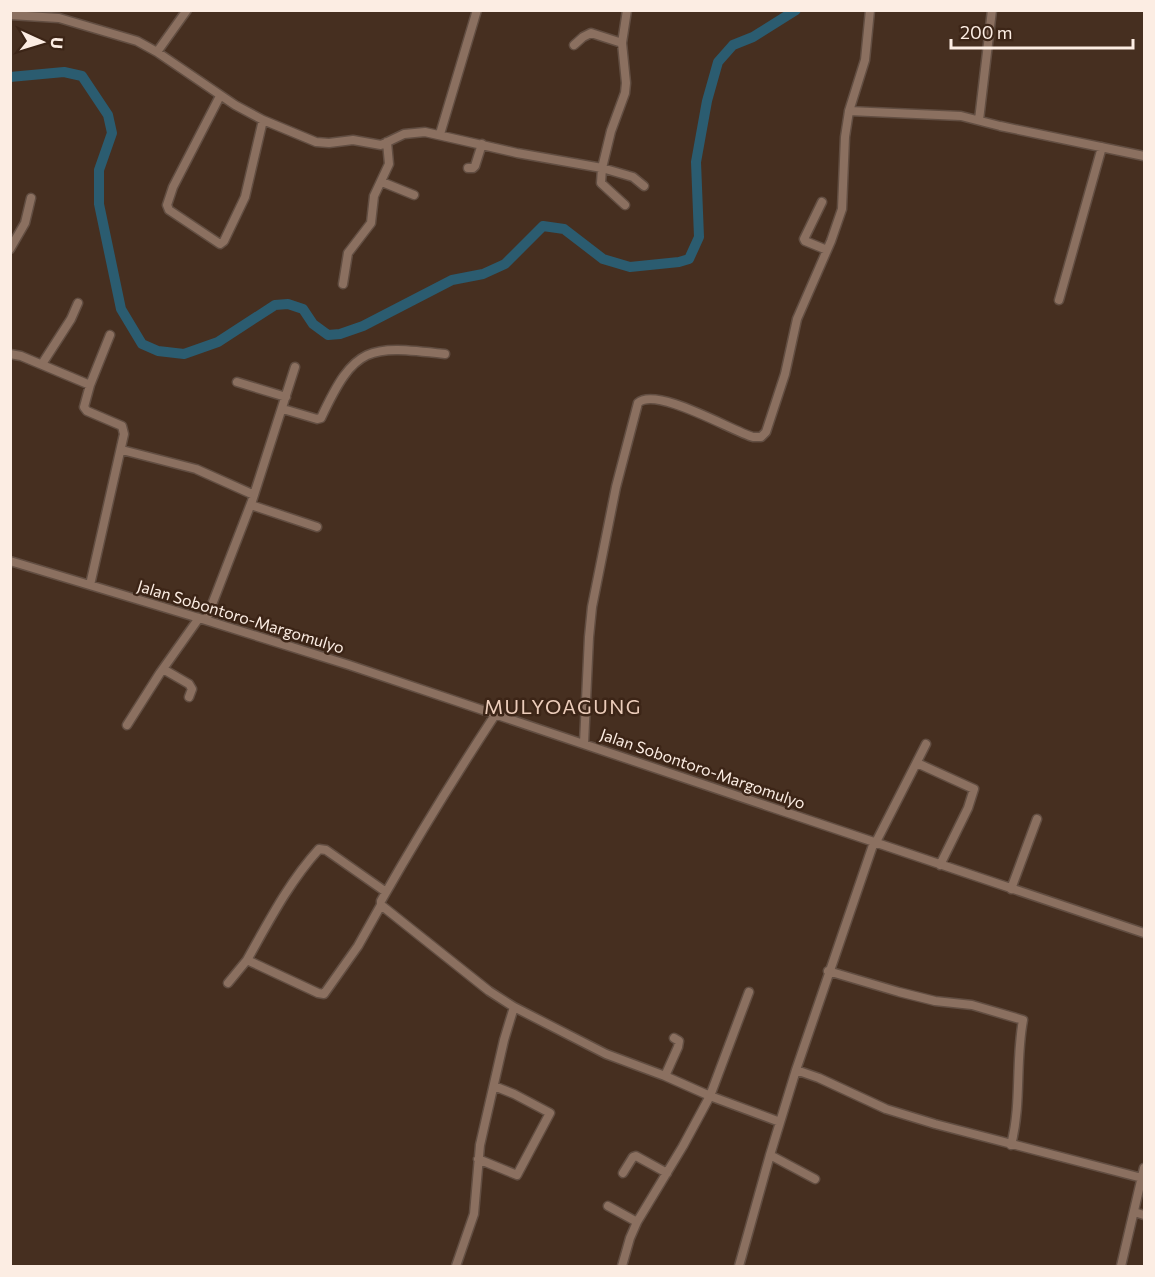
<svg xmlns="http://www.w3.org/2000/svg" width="1155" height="1277" viewBox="0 0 1155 1277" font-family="Commissioner,sans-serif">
  <rect width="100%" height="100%" fill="#462f20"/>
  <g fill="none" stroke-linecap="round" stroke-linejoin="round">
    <path stroke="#2b5c70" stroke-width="10" d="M10,77L64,72L82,76L108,115L112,133L99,170V204L121,309L142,344L158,351L184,354L218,342L275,305L288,304L303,309L313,324L328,335L340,334L363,326L452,280L483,274L505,264L543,226L564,229L603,259L630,267L679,262L689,259L699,237L696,162L707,101L718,62L733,45L753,37L796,10"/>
    <g stroke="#624e42" stroke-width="11">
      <path id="minor" d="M10,15L59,18L137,41L157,52L235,105L263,120L316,142L329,143L353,140L381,145L404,134L425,132L517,153L602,168L611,131L625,93L626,83L622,43L627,10
        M574,45L583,37L591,33L622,43
        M157,52L187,10
        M220,96L173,187L167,205L169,210L220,244L224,241L245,197L263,120
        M849,111L865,60L870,10
        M979,120L992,10
        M440,134L477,10
        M468,168H473L475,166L482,144
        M382,182L414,195
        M822,202L804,239L805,241L827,250
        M625,205L601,183L602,168L633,177L644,186
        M10,249L25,223L31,198
        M343,284L348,253L371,223L374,196L389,164L387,142
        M1059,300L1102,147
        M10,354L21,356L90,385
        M42,364L71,319L78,303
        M237,382L286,397
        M283,409L317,419L321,418C355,345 368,345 445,354
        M122,450L196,469L254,495
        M251,505L317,527
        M10,561L199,618L349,665L1144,933
        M90,585L124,434L122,426L87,411L84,407L90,385L110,335
        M206,620L252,501L295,367
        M163,669L189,684L192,689L189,697
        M495,715C455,776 417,838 381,901V905L489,991L514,1007L606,1054L665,1076L710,1096L780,1122
        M127,725L160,673L199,618
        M584,743L589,637L592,607L616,487L638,403C656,386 732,431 753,437H761L766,432L785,374L797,319L831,241L842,209L845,137L849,111L961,116L1000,126L1144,156
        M917,763L974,789L968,808L940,865
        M876,842L926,744
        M1011,889L1037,819
        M381,905L358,946L324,994L318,993L247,960C269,921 289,882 319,849L326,850L386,892
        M828,971L899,992L935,1001L972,1005L1023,1020C1015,1064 1022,1102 1011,1145
        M228,983L247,960
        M796,1070L819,1078L886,1109L935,1124L1142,1178
        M665,1076L678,1047L679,1041L674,1038
        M770,1155L815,1179
        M478,1159L517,1175L550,1113L514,1094L494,1086
        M623,1173L633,1157L636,1156L667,1173
        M608,1206L637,1222
        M1134,1212L1144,1215
        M456,1266L474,1214L480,1145L504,1040L514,1007
        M622,1266L630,1238L637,1222L683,1146L710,1096L749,992
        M739,1266L770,1155L796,1070L874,842
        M1121,1266L1144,1168"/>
    </g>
    <use href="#minor" stroke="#8b7060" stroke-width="8"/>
  </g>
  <g text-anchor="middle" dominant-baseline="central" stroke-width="5" stroke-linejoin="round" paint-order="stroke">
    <g font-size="16" fill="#fcede3" stroke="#3c2517">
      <text transform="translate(241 616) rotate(17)">Jalan Sobontoro-Margomulyo</text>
      <text transform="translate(703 768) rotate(19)">Jalan Sobontoro-Margomulyo</text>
    </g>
    <g font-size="20" letter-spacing="1.5" fill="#ebccba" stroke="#3c2517">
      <text x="563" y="706">MULYOAGUNG</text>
    </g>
  </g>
  <rect width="1155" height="1277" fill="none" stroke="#fcede3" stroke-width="24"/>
  <g transform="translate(42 42) rotate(94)" stroke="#3c2517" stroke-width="4.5" paint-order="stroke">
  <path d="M0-4.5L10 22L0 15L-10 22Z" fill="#fcede3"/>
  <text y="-9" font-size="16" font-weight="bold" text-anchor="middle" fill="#fcede3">U</text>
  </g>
  <path d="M951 39v9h182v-9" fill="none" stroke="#fcede3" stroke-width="3"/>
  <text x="960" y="39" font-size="18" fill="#fcede3" stroke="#3c2517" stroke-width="4.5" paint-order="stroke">200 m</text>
</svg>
